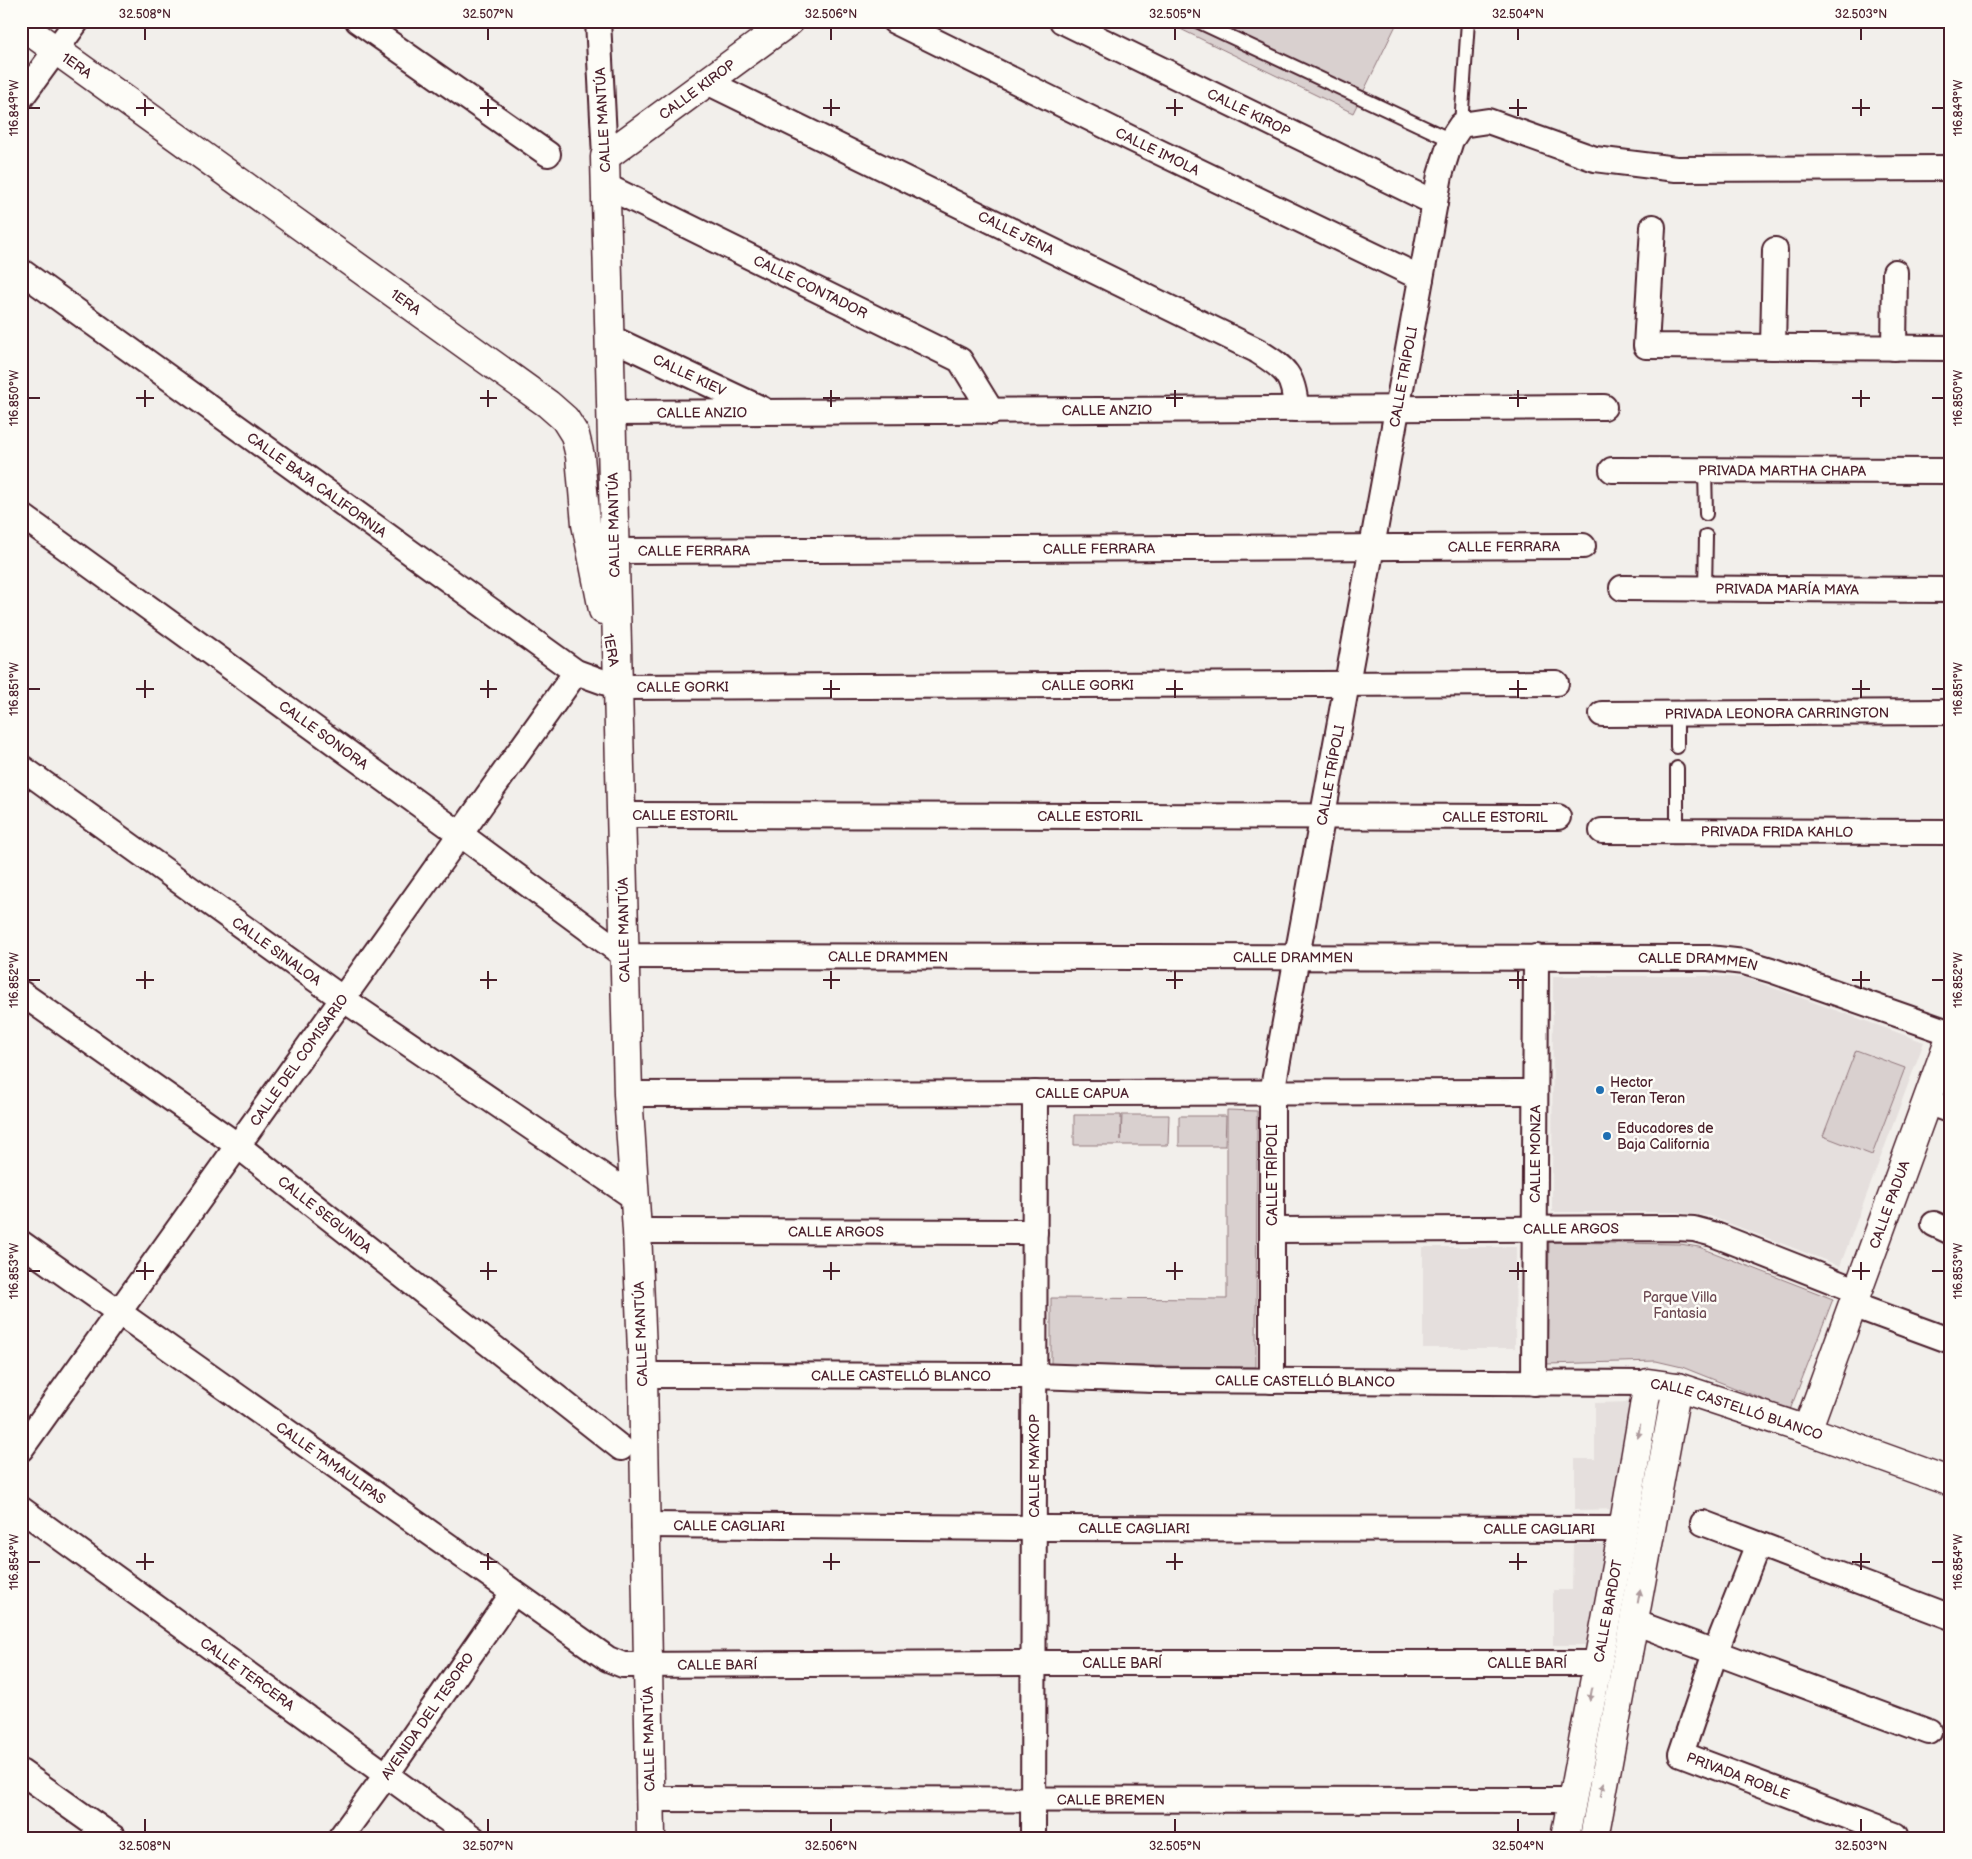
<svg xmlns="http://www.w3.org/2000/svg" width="1972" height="1859" viewBox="0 0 1972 1859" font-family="'Balsamiq Sans',sans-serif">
  <rect width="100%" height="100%" fill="#f2efeb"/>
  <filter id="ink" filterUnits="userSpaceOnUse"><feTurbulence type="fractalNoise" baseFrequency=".02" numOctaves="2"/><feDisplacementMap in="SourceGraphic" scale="10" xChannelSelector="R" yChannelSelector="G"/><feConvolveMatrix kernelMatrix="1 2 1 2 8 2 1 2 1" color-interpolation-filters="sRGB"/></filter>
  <g filter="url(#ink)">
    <path fill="#e5dfdd" d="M1553,976H1710L1746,978L1924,1042L1840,1266L1710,1216L1676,1212H1552Z
      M1423,1247H1516L1515,1348H1423Z
      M1633,1402L1616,1509L1575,1510V1459H1595V1403Z
      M1573,1544H1608L1590,1645H1553V1590H1572Z"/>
    <path fill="#d9d0cf" stroke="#92787d" d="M1164,21H1398L1353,113Z
      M1856,1050L1905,1068L1872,1155L1823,1136Z
      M1227,1110L1257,1111L1256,1367L1051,1365V1298L1227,1299Z
      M1074,1115H1121V1140L1122,1115H1169L1168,1145H1074Z
      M1179,1116H1226L1225,1146H1179Z
      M1549,1242L1680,1244L1699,1247L1833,1299L1790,1410L1682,1367L1656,1361L1547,1364Z"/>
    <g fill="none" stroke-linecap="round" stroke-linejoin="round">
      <g stroke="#4a1f2b" stroke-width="16">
        <path id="service" d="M1197,21L1451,140
          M1461,125L1468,21
          M1705,471L1706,514
          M1705,589L1706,536
          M1677,714V747
          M1677,768V831"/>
      </g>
      <g stroke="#4a1f2b" stroke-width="28">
        <g id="minor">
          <path d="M358,21L548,154"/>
          <path d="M598,21L605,157"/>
          <path id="s1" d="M894,21L1132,139L1421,278"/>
          <path id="s2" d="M1062,21L1435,203"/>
          <path id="s3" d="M707,82L1256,350C1284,368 1294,373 1296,409"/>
          <path d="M21,98L77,21"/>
          <path id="s4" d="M606,186L960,360L992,412"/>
          <path d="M1653,227L1646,346L1951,348"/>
          <path id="s5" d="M21,271L576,672L618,687L1556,683"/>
          <path id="s6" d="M609,337L762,409"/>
          <path d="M1773,347L1775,250"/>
          <path d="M1894,348L1895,272"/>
          <path id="s7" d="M611,413L1604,407"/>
          <path id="s8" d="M1612,470L1951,471"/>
          <path id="s9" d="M21,515L460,834L625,956L1709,958L1744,962L1771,970L1951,1033"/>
          <path id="s10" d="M615,551L1583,546"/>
          <path id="s11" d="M1622,588L1951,590"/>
          <path id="s12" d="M1602,714L1951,712"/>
          <path id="s13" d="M21,767L343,999L635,1198"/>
          <path id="s14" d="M621,815L1558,817"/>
          <path id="s15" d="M1602,831L1951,832"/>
          <path id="s16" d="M21,993L237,1145L621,1448"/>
          <path id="s17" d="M628,1094L1535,1092"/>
          <path d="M1927,1102L1951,1111"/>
          <path d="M1934,1224L1951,1232"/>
          <path id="s18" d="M1272,1230L1677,1228L1694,1229L1713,1234L1858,1291"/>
          <path id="s19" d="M637,1231L1035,1232"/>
          <path id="s20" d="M21,1243L608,1659L623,1665L1035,1663H1597"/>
          <path d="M1853,1305L1951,1341"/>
          <path id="s21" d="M643,1375L1033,1376L1154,1380L1648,1383"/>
          <path id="s22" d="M1272,1381V1093L1440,175L1451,140L1461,125L1488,121L1595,159L1676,169L1951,168"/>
          <path id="s23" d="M1534,1383L1536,957"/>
          <path id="s24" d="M21,1449L576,672"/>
          <path id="s25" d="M21,1509L473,1838"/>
          <path d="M1703,1523L1951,1617"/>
          <path id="s26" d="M644,1525L1035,1528L1623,1529"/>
          <path id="s27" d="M1758,1544L1715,1653L1681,1754L1896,1835"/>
          <path d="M1634,1622L1929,1732"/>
          <path d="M21,1772L114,1838"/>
          <path id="s28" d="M650,1799L1572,1800"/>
          <path id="s29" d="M340,1838L387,1774L513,1593"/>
          <path id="s30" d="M1033,1838C1034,1590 1034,1341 1035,1093"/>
        </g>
      </g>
      <g stroke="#4a1f2b" stroke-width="31">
        <g id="tertiary">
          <path id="s31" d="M21,25L548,404L565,419L575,435L580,456L586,524L603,610"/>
          <path id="s32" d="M1807,1430L1951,1035"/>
          <path id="s33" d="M651,1838L643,1375L637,1231L628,1094L605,157L790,21"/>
          <path id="s34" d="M1565,1838L1623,1529L1648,1383L1677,1387L1807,1430L1951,1482"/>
          <path d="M1594,1838L1677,1387"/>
        </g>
      </g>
      <use href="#service" stroke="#fdfcf7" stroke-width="12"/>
      <use href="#minor" stroke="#fdfcf7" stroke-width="24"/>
      <use href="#tertiary" stroke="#fdfcf7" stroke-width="28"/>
    </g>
    <defs><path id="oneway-solid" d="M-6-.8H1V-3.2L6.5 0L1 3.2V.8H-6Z" transform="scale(1.25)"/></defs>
    <g fill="#ac999b">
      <use href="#oneway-solid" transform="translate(1639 1431) rotate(100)"/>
      <use href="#oneway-solid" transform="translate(1639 1596) rotate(-80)"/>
      <use href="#oneway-solid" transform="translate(1591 1694) rotate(101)"/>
      <use href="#oneway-solid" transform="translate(1602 1790) rotate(-80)"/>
    </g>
  </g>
  <path fill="none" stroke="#4a1f2b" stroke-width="2" d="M145,28V40M488,28V40M831,28V40M1175,28V40M1518,28V40M1861,28V40M145,99V116M488,99V116M831,99V116M1175,99V116M1518,99V116M1861,99V116M28,108H40M136,108H154M480,108H497M823,108H840M1166,108H1183M1509,108H1527M1852,108H1870M1932,108H1944M145,390V407M488,390V407M831,390V407M1175,390V407M1518,390V407M1861,390V407M28,398H40M136,398H154M480,398H497M823,398H840M1166,398H1183M1509,398H1527M1852,398H1870M1932,398H1944M145,680V698M488,680V698M831,680V698M1175,680V698M1518,680V698M1861,680V698M28,689H40M136,689H154M480,689H497M823,689H840M1166,689H1183M1509,689H1527M1852,689H1870M1932,689H1944M145,971V989M488,971V989M831,971V989M1175,971V989M1518,971V989M1861,971V989M28,980H40M136,980H154M480,980H497M823,980H840M1166,980H1183M1509,980H1527M1852,980H1870M1932,980H1944M145,1262V1280M488,1262V1280M831,1262V1280M1175,1262V1280M1518,1262V1280M1861,1262V1280M28,1271H40M136,1271H154M480,1271H497M823,1271H840M1166,1271H1183M1509,1271H1527M1852,1271H1870M1932,1271H1944M145,1553V1570M488,1553V1570M831,1553V1570M1175,1553V1570M1518,1553V1570M1861,1553V1570M28,1562H40M136,1562H154M480,1562H497M823,1562H840M1166,1562H1183M1509,1562H1527M1852,1562H1870M1932,1562H1944M145,1819V1832M488,1819V1832M831,1819V1832M1175,1819V1832M1518,1819V1832M1861,1819V1832"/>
  <g fill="#1f6fb2" stroke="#fdfcf7" stroke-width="2">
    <circle cx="1600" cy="1090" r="5"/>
    <circle cx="1607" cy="1136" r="5"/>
  </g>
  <g text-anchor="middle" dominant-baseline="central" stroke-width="5" stroke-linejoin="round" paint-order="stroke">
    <g font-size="14" fill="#4a1f2b" stroke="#fdfcf7">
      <text stroke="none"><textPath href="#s31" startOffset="69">1ERA</textPath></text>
      <text stroke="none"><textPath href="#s33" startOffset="1796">CALLE KIROP</textPath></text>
      <text stroke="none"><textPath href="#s2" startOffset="208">CALLE KIROP</textPath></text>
      <text transform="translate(603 120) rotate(-93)">CALLE MANTÚA</text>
      <text stroke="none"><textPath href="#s1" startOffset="294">CALLE IMOLA</textPath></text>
      <text stroke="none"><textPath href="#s3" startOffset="344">CALLE JENA</textPath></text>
      <text stroke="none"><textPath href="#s4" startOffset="228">CALLE CONTADOR</textPath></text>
      <text stroke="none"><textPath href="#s31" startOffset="474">1ERA</textPath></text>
      <text stroke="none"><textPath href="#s6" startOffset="89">CALLE KIEV</textPath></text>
      <text stroke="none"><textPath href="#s22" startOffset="1016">CALLE TRÍPOLI</textPath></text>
      <text stroke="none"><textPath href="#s7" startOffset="496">CALLE ANZIO</textPath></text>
      <text stroke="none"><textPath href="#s7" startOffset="91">CALLE ANZIO</textPath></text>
      <text stroke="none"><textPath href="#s8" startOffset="170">PRIVADA MARTHA CHAPA</textPath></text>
      <text stroke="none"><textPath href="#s5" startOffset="365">CALLE BAJA CALIFORNIA</textPath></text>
      <text transform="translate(614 525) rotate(-91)">CALLE MANTÚA</text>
      <text stroke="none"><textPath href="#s10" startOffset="889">CALLE FERRARA</textPath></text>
      <text stroke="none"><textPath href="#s10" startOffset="484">CALLE FERRARA</textPath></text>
      <text stroke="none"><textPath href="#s10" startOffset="79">CALLE FERRARA</textPath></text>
      <text stroke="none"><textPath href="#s11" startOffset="165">PRIVADA MARÍA MAYA</textPath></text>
      <text transform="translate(611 650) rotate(79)">1ERA</text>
      <text stroke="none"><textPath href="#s5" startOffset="1199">CALLE GORKI</textPath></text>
      <text stroke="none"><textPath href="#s5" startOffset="794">CALLE GORKI</textPath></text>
      <text stroke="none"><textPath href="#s12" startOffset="175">PRIVADA LEONORA CARRINGTON</textPath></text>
      <text stroke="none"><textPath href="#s9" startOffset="374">CALLE SONORA</textPath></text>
      <text stroke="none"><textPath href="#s22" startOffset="611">CALLE TRÍPOLI</textPath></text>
      <text stroke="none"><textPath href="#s14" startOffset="64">CALLE ESTORIL</textPath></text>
      <text stroke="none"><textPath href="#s14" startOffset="469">CALLE ESTORIL</textPath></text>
      <text stroke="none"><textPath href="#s14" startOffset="874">CALLE ESTORIL</textPath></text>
      <text stroke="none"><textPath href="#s15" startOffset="175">PRIVADA FRIDA KAHLO</textPath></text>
      <text transform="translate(624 930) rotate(-91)">CALLE MANTÚA</text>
      <text stroke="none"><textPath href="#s13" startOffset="315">CALLE SINALOA</textPath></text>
      <text stroke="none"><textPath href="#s9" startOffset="1011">CALLE DRAMMEN</textPath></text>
      <text stroke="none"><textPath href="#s9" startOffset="1416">CALLE DRAMMEN</textPath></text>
      <text stroke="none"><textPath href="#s9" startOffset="1821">CALLE DRAMMEN</textPath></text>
      <text stroke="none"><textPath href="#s24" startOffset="478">CALLE DEL COMISARIO</textPath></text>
      <text stroke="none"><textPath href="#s17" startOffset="454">CALLE CAPUA</textPath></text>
      <text stroke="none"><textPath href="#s23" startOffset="229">CALLE MONZA</textPath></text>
      <text transform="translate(1272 1175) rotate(-90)">CALLE TRÍPOLI</text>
      <text stroke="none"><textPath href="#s32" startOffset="240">CALLE PADUA</textPath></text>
      <text stroke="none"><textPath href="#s16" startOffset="376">CALLE SEGUNDA</textPath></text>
      <text stroke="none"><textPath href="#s18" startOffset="299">CALLE ARGOS</textPath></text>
      <text stroke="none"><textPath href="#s19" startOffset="199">CALLE ARGOS</textPath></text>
      <text transform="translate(641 1334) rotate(-92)">CALLE MANTÚA</text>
      <text stroke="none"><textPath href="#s21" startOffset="258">CALLE CASTELLÓ BLANCO</textPath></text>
      <text stroke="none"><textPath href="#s21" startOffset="662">CALLE CASTELLÓ BLANCO</textPath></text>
      <text stroke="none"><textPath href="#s34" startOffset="555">CALLE CASTELLÓ BLANCO</textPath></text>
      <text stroke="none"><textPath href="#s20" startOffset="380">CALLE TAMAULIPAS</textPath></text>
      <text stroke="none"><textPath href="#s30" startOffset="372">CALLE MAYKOP</textPath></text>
      <text stroke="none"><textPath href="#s26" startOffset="85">CALLE CAGLIARI</textPath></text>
      <text stroke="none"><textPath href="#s26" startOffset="490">CALLE CAGLIARI</textPath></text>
      <text stroke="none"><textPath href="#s26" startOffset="895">CALLE CAGLIARI</textPath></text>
      <text stroke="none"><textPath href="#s34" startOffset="231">CALLE BARDOT</textPath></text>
      <text stroke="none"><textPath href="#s20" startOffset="1235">CALLE BARÍ</textPath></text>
      <text stroke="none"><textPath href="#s20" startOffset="1640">CALLE BARÍ</textPath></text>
      <text stroke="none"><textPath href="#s20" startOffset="830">CALLE BARÍ</textPath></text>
      <text stroke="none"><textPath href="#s25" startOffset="280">CALLE TERCERA</textPath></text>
      <text stroke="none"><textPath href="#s29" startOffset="150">AVENIDA DEL TESORO</textPath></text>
      <text transform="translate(649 1739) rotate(-91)">CALLE MANTÚA</text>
      <text stroke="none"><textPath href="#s27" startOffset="285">PRIVADA ROBLE</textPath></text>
      <text stroke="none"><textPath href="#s28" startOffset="461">CALLE BREMEN</textPath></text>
    </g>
    <g font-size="14" fill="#4a1f2b" stroke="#fdfcf7" text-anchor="start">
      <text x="1610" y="1082">Hector<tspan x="1610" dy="16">Teran Teran</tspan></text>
      <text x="1617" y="1128">Educadores de<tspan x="1617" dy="16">Baja California</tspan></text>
    </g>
    <g font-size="14" fill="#6e4b54" stroke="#fdfcf7">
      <text x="1680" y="1297">Parque Villa<tspan x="1680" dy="16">Fantasia</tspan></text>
    </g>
  </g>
  <rect width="1972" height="1859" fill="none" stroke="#fdfcf7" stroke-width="55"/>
  <rect x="28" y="28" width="1916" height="1804" fill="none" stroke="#4a1f2b" stroke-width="2"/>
  <g font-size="12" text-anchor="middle" fill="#4a1f2b">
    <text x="145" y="18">32.508°N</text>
    <text x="488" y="18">32.507°N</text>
    <text x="831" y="18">32.506°N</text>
    <text x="1175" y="18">32.505°N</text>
    <text x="1518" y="18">32.504°N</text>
    <text x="1861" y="18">32.503°N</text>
    <text transform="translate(1958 108) rotate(-90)" y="4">116.849°W</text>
    <text transform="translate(14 108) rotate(-90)" y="4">116.849°W</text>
    <text transform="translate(1958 398) rotate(-90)" y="4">116.850°W</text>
    <text transform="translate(14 398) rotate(-90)" y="4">116.850°W</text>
    <text transform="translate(1958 689) rotate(-90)" y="4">116.851°W</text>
    <text transform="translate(14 689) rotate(-90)" y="4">116.851°W</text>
    <text transform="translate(1958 980) rotate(-90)" y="4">116.852°W</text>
    <text transform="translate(14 980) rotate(-90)" y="4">116.852°W</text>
    <text transform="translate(1958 1271) rotate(-90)" y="4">116.853°W</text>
    <text transform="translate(14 1271) rotate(-90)" y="4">116.853°W</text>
    <text transform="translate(1958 1562) rotate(-90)" y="4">116.854°W</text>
    <text transform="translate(14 1562) rotate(-90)" y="4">116.854°W</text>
    <text x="145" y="1850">32.508°N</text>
    <text x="488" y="1850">32.507°N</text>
    <text x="831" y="1850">32.506°N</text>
    <text x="1175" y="1850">32.505°N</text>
    <text x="1518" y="1850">32.504°N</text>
    <text x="1861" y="1850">32.503°N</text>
  </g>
</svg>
